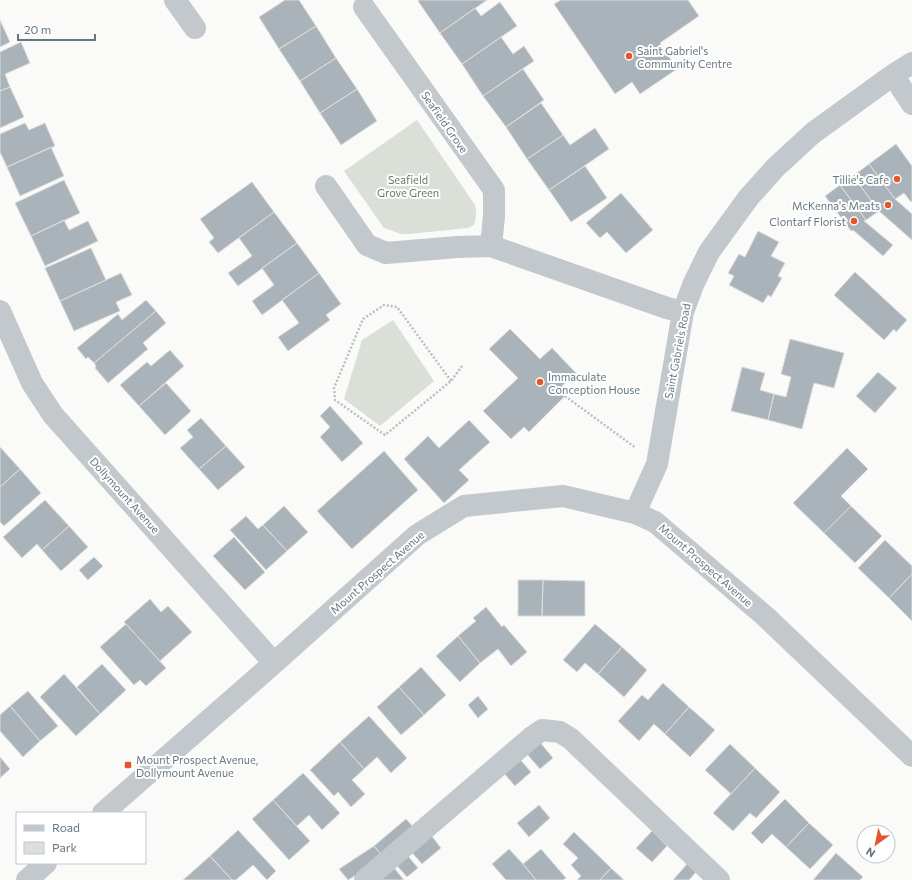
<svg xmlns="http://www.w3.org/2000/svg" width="912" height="880" viewBox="0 0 912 880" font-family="Commissioner,sans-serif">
  <rect width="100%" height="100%" fill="#fafaf8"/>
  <path fill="#dadfd7" d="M417,120L475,205C477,213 476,217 474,225L468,228L409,234H401L384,228L344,171Z
    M393,320L434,381L380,426L344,399L362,340Z"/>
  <path fill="#aab3b9" stroke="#dcdcda" d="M285,0H299L316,26L279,49L259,17Z
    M419,0H487L440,33L418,1Z
    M561,0H688L699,16L660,43L677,69L640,94L632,82L615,94L554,4Z
    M500,2L517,26L462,64L440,33L475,8L481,16Z
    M0,20L10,42L0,47Z
    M316,26L336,58L300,81L279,49Z
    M501,37L513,54L524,46L534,61L483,96L462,64Z
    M21,42L30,63L5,74L10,87L0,91V52Z
    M336,58L357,89L320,113L300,81Z
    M523,69L544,100L506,127L483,96Z
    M10,87L24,117L0,128V91Z
    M357,89L377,121L341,145L320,113Z
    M541,103L563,135L527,159L506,127Z
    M25,123L29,130L45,123L55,146L7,167L0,152V134Z
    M595,128L609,149L549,190L527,159L563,135L570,145Z
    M896,144L912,166V201L911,202L904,193L895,199L869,164Z
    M51,147L64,176L20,196L7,167Z
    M869,164L895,199L912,214V240L879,211L853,176Z
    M585,166L607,198L571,222L549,190Z
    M853,176L879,211L866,220L840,185Z
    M64,180L80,213L31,236L15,203Z
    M252,182L274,212L218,253L209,242L214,238L200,219Z
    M840,185L866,220L864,221L893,245L883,256L853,230L851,231L825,196Z
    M621,193L653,230L626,253L607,232L600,238L586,223Z
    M274,212L297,243L238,286L228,273L252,256L239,238Z
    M64,220L69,230L88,221L98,241L45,266L31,236Z
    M758,231L779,242L771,256L785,263L778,276L782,278L771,297L768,295L763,303L729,285L734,276L728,273L739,254L745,257Z
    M297,243L319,273L262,315L252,301L274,285L262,268Z
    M91,248L106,280L60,301L45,268Z
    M855,272L907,320L896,332L894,329L884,340L834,295Z
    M121,273L132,295L116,302L120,311L74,331L60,301Z
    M319,273L341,304L326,315L330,320L288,351L278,337L299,323L282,300Z
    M146,300L156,311L94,363L88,357L86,359L77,348L118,314L122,320Z
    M156,311L166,323L143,343L148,349L108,383L95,368L96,366L94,363Z
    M510,329L540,359L552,348L576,373L562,386L569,392L529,432L524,427L511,439L483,411L518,378L489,349Z
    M790,339L844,353L834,388L814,383L802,429L768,420L774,394L786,397L791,377L781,374Z
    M170,350L184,366L139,406L120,385L147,362L151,366Z
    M742,367L765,373L760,390L774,394L768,420L731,411Z
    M878,372L897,388L875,413L856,396Z
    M166,383L191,411L165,435L139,406Z
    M330,406L363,443L342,462L320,437L330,427L320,416Z
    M201,418L226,446L199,469L180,448L193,437L187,430Z
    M469,420L490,442L459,470L469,480L444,503L404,459L428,436L439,448Z
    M226,446L245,467L218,490L199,469Z
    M0,447L20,469L0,487Z
    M847,448L868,469L841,496L851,506L824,533L793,503Z
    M384,451L418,490L352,549L317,511Z
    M20,469L41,493L4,526L0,522V487Z
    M45,500L69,526L42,550L37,544L22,558L3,537Z
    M284,506L308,532L287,551L263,525Z
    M851,506L882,536L855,563L824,533Z
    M246,516L258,529L263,525L287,551L266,570L230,530Z
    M69,526L88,547L61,571L42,550Z
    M234,537L265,572L245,590L213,556Z
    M885,540L912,566V574L889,598L858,568Z
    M94,557L103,566L88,580L79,570Z
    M912,574V621L889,598Z
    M518,580H543L542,616H518Z
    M543,580L585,581V616H542Z
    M150,599L161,612L168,606L192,632L160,661L124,622Z
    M486,607L502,627L504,625L527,652L511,666L498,649L480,663L458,636L476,621L473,618Z
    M126,624L166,668L146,686L140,680L134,685L100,647Z
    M595,624L622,647L598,674L585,663L577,672L563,660Z
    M458,636L480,663L460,682L436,656Z
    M622,647L647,670L624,697L598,674Z
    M102,664L126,690L100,714L77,687Z
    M421,667L446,695L424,715L399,687Z
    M64,674L100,714L76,736L40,697Z
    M663,683L689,707L665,734L654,724L639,741L618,721L642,695L648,700Z
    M399,687L424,715L401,735L377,707Z
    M28,691L58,726L40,741L10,706Z
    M478,696L488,709L478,718L468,705Z
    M10,706L40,741L23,757L0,731V715Z
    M689,707L715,730L690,757L665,734Z
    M369,716L407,758L391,773L377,757L364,769L340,742Z
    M539,741L553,758L540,769L526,753Z
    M340,742L364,769L352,780L365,794L351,807L338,792L334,796L310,770Z
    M730,744L755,768L731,794L705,770Z
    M0,757L10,769L0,778Z
    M518,757L531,772L515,786L502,771Z
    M755,768L780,792L756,818L750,813L733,831L713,813Z
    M303,773L340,813L322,830L309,815L297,826L273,800Z
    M785,799L809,823L786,847L772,834L762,844L751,833Z
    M273,800L310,841L289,860L252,819Z
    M539,805L550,818L529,837L517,823Z
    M406,819L416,830L384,858L374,846Z
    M809,823L833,845L810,869L786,847Z
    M238,830L276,871L267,880L253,865L236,880H232L210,856Z
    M428,831L441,848L422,864L408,848Z
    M652,831L667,846L652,862L636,848Z
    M574,832L611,868L600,880H577L581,876L571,865L578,858L563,844Z
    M374,846L384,858L348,880L339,869Z
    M509,849L523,864L536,880H506L492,864Z
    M541,849L566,878L563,880H536L523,864Z
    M404,851L418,868L407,877L393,861Z
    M836,853L863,877L860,880H813Z
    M210,856L232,880H183Z
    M390,863L404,880H370Z
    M687,864L696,872L689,880H673Z
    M611,868L624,880H600Z"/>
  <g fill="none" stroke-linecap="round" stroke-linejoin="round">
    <path stroke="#bbbfc2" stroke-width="2.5" stroke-dasharray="2 2" stroke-linecap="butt" d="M451,381L397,307L384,305L363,319L334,388L335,400L385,435L451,381L462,366
      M565,396L636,448"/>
    <path stroke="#c3c8cc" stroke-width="22" d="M175,0L195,28
      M364,7L494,190V216L491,246
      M893,75L912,104
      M326,186L367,245L386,253L457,247L491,246L667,308L683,312
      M0,311L32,383L53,415L274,663
      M635,513L657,464L683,312L693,285L709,252L749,197L776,167L813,133L893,75L912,63
      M103,813L274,663L417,535L464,506L563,496L635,513L655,522L766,617L912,756
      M27,880L46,863
      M365,880L532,737L542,730L560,732L571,739L719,880"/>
  </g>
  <g fill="#e4572e" stroke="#fff" stroke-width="1.5">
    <circle cx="629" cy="56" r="4"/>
    <circle cx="897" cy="179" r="4"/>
    <circle cx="888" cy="205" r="4"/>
    <circle cx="854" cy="221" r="4"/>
    <circle cx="540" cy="382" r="4"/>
    <rect x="124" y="761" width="8" height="8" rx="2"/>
  </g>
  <g text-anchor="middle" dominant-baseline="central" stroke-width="4" stroke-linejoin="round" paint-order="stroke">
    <g font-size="11" fill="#657683" stroke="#fff" text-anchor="start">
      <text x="637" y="50">Saint Gabriel's<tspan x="637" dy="13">Community Centre</tspan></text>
      <text x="889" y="179" text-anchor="end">Tillie's Cafe</text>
      <text x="880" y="205" text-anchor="end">McKenna's Meats</text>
      <text x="846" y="221" text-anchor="end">Clontarf Florist</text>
      <text x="548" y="376">Immaculate<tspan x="548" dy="13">Conception House</tspan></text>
      <text x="136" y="759">Mount Prospect Avenue,<tspan x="136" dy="13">Dollymount Avenue</tspan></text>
    </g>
    <g font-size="11" fill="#657683" stroke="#fff">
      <text transform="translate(445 122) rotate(55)">Seafield Grove</text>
      <text transform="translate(677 351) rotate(-79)">Saint Gabriels Road</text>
      <text transform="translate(125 495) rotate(48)">Dollymount Avenue</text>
      <text transform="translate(706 565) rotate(41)">Mount Prospect Avenue</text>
      <text transform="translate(377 572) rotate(-41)">Mount Prospect Avenue</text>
    </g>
    <g font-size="11" fill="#687a64" stroke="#fff">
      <text x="408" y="179">Seafield<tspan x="408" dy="13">Grove Green</tspan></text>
    </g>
  </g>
  <rect x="16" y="812" width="130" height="52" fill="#ffffff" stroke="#c1c8cd"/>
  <rect x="24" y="825" width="20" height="6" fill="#c3c8cc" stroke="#c1c8cd"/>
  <text x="52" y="832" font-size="12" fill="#657683">Road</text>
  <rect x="24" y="842" width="20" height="12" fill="#dadfd7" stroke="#c1c8cd"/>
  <text x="52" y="852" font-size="12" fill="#657683">Park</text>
  <g transform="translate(876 844) rotate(213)"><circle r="19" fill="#ffffff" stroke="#c1c8cd"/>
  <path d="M0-3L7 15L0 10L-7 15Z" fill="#e4572e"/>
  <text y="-6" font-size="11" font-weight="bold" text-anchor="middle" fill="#657683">N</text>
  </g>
  <path d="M18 34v6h77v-6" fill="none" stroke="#657683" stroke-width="2"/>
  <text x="24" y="34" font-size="12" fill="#657683" stroke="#ffffff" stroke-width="3" paint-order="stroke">20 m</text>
</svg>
